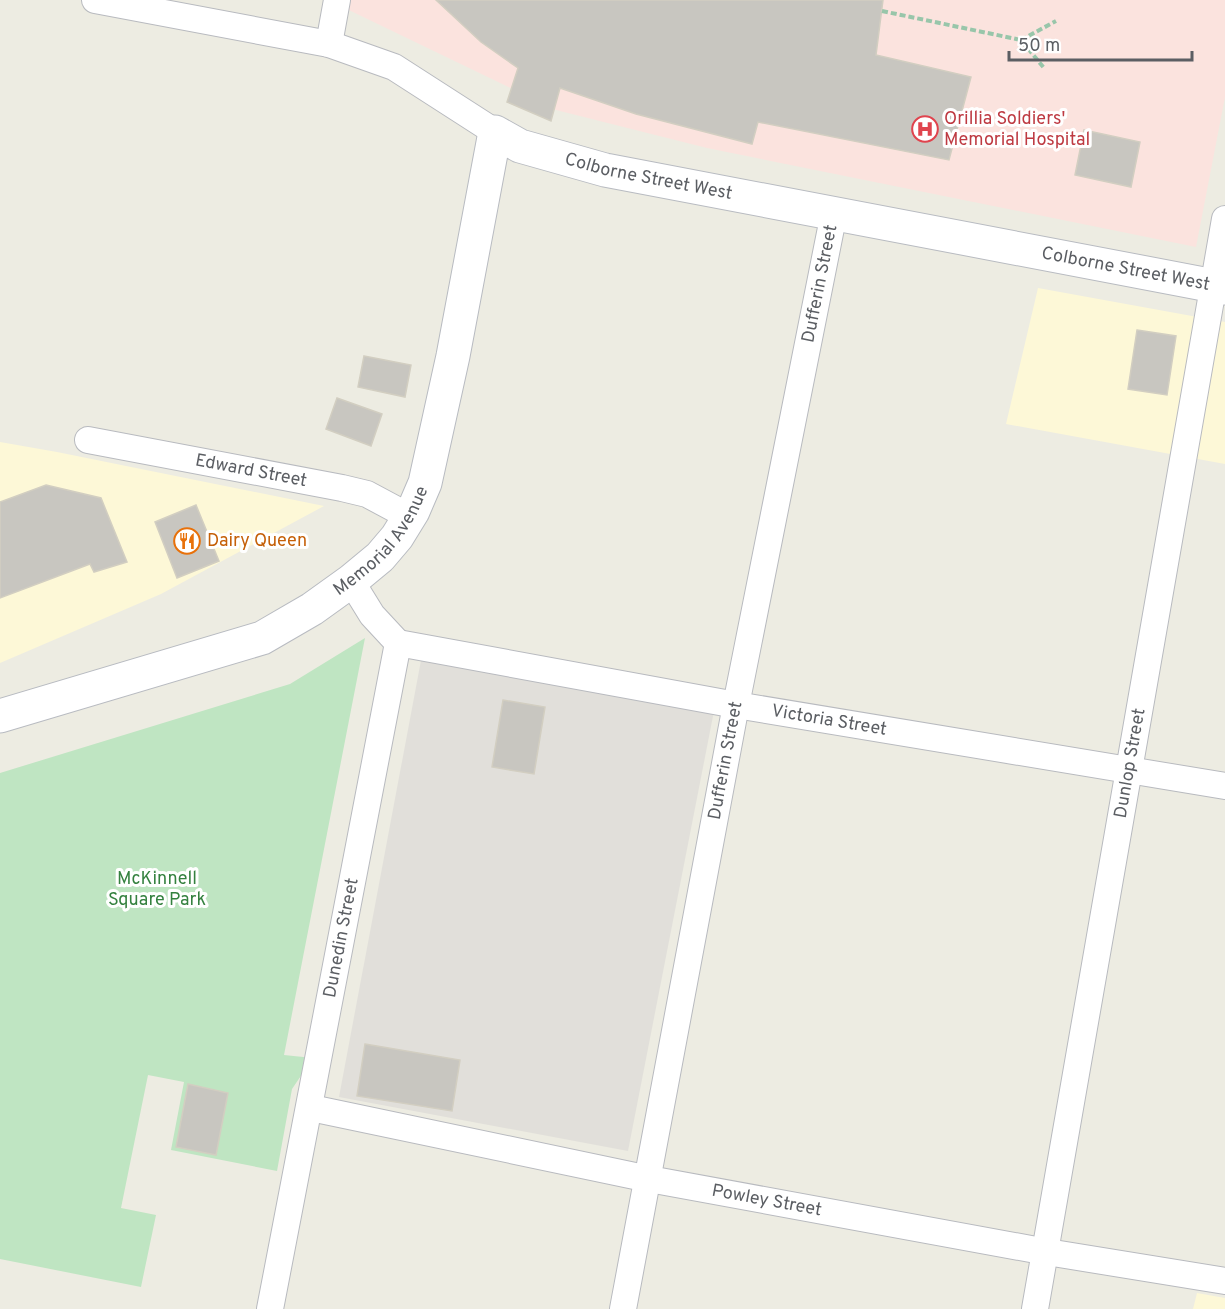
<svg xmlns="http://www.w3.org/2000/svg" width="1225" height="1309" viewBox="0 0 1225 1309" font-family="Overpass,sans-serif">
  <rect width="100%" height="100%" fill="#edece2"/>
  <path fill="#fdf8d7" d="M1038,288L1225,322V464L1006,424Z
    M0,442L57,452L324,506L161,594L0,663Z
    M1197,1293L1225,1298V1309H1193Z"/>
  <path fill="#e1dfda" d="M422,655L714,711L628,1151L339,1097Z"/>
  <path fill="#fbe3de" d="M328,0H1225V97L1196,247L707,148L556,110Z"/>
  <path fill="#bfe5c2" d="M365,638L284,1055L313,1058L292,1089L277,1171L171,1150L184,1082L148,1075L121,1208L156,1215L141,1287L0,1259V773L290,684Z"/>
  <path fill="#c8c6c0" stroke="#d2cec1" stroke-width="1.5" d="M436,0H883L876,55L971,77L949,160L758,122L752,144L636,114L560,88L551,121L507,102L518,68L481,42Z
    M1084,130L1140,142L1131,187L1075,175Z
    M1137,330L1176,336L1167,395L1128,389Z
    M364,356L411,365L405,397L358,387Z
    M337,398L382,414L371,446L326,429Z
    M46,485L101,498L127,562L94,572L90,564L0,598V502Z
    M196,505L219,561L177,578L155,522Z
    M503,700L545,707L534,774L492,767Z
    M365,1044L460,1060L452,1111L357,1096Z
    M188,1084L228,1093L216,1155L176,1147Z"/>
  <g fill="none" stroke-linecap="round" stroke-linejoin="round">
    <g stroke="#b8babf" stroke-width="28">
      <g id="minor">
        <path d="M95,0L329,44L394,67L495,132"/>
        <path d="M329,44L337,0"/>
        <path id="s1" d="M88,440L342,488L367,494L410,517"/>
        <path d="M351,581L372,615L398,643"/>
        <path id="s2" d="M398,643L736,705L1225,786"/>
        <path id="s3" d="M311,1108L649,1179L1047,1252L1225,1281"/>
        <path id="s4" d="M270,1309L398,643"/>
        <path id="s5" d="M623,1309L736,705L834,213"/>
        <path id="s6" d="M1035,1309L1225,219"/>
      </g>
    </g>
    <g stroke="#b8bbc1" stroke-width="35">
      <g id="secondary">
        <path id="s7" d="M0,716L262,638L312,609L351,581L380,557L397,537L413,511L425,483L453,356L495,132L520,146L605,170L1225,288"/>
      </g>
    </g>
    <path stroke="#98c6aa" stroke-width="4" stroke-dasharray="6 3" stroke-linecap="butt" d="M882,11L1021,40L1044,68
      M1021,40L1056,21"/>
    <use href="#minor" stroke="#fff" stroke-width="26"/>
    <use href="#secondary" stroke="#fff" stroke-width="33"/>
  </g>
  <defs>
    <g id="hospital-ring" transform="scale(1.35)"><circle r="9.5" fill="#fff" stroke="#e0444e" stroke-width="1.5"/><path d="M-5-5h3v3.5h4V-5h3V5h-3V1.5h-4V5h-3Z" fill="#e0444e"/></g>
    <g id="restaurant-ring" transform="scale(1.35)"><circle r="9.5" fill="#fff" stroke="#e8710a" stroke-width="1.5"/><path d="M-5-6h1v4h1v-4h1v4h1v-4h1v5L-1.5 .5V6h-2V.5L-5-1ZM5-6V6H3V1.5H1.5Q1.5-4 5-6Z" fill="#e8710a"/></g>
  </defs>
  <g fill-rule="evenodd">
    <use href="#hospital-ring" x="925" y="129"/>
    <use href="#restaurant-ring" x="187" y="541"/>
  </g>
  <g text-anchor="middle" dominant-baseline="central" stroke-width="6" stroke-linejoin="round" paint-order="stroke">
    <g font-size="18" fill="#be3a42" stroke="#fff" text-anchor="start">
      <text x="944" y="119">Orillia Soldiers'<tspan x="944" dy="21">Memorial Hospital</tspan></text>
    </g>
    <g font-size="18" fill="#5b5e63" stroke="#fff">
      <text stroke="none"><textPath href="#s7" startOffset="1023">Colborne Street West</textPath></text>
      <text stroke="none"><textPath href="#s7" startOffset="1509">Colborne Street West</textPath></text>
      <text stroke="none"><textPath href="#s5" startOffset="1044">Dufferin Street</textPath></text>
      <text stroke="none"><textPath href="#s1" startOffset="166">Edward Street</textPath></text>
      <text stroke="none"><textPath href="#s7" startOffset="430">Memorial Avenue</textPath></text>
      <text stroke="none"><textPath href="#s2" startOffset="438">Victoria Street</textPath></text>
      <text stroke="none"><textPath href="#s5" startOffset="558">Dufferin Street</textPath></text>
      <text stroke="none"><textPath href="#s6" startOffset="554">Dunlop Street</textPath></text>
      <text stroke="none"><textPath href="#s4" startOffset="378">Dunedin Street</textPath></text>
      <text stroke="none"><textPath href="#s3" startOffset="465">Powley Street</textPath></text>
    </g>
    <g font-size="18" fill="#c56008" stroke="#fff" text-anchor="start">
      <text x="207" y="541">Dairy Queen</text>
    </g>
    <g font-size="18" fill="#34813f" stroke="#fff">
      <text x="157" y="879">McKinnell<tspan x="157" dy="21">Square Park</tspan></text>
    </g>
  </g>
  <path d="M1009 51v9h183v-9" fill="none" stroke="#5b5e63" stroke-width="3"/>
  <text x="1018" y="51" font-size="18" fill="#5b5e63" stroke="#ffffff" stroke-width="4.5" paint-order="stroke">50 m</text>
</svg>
